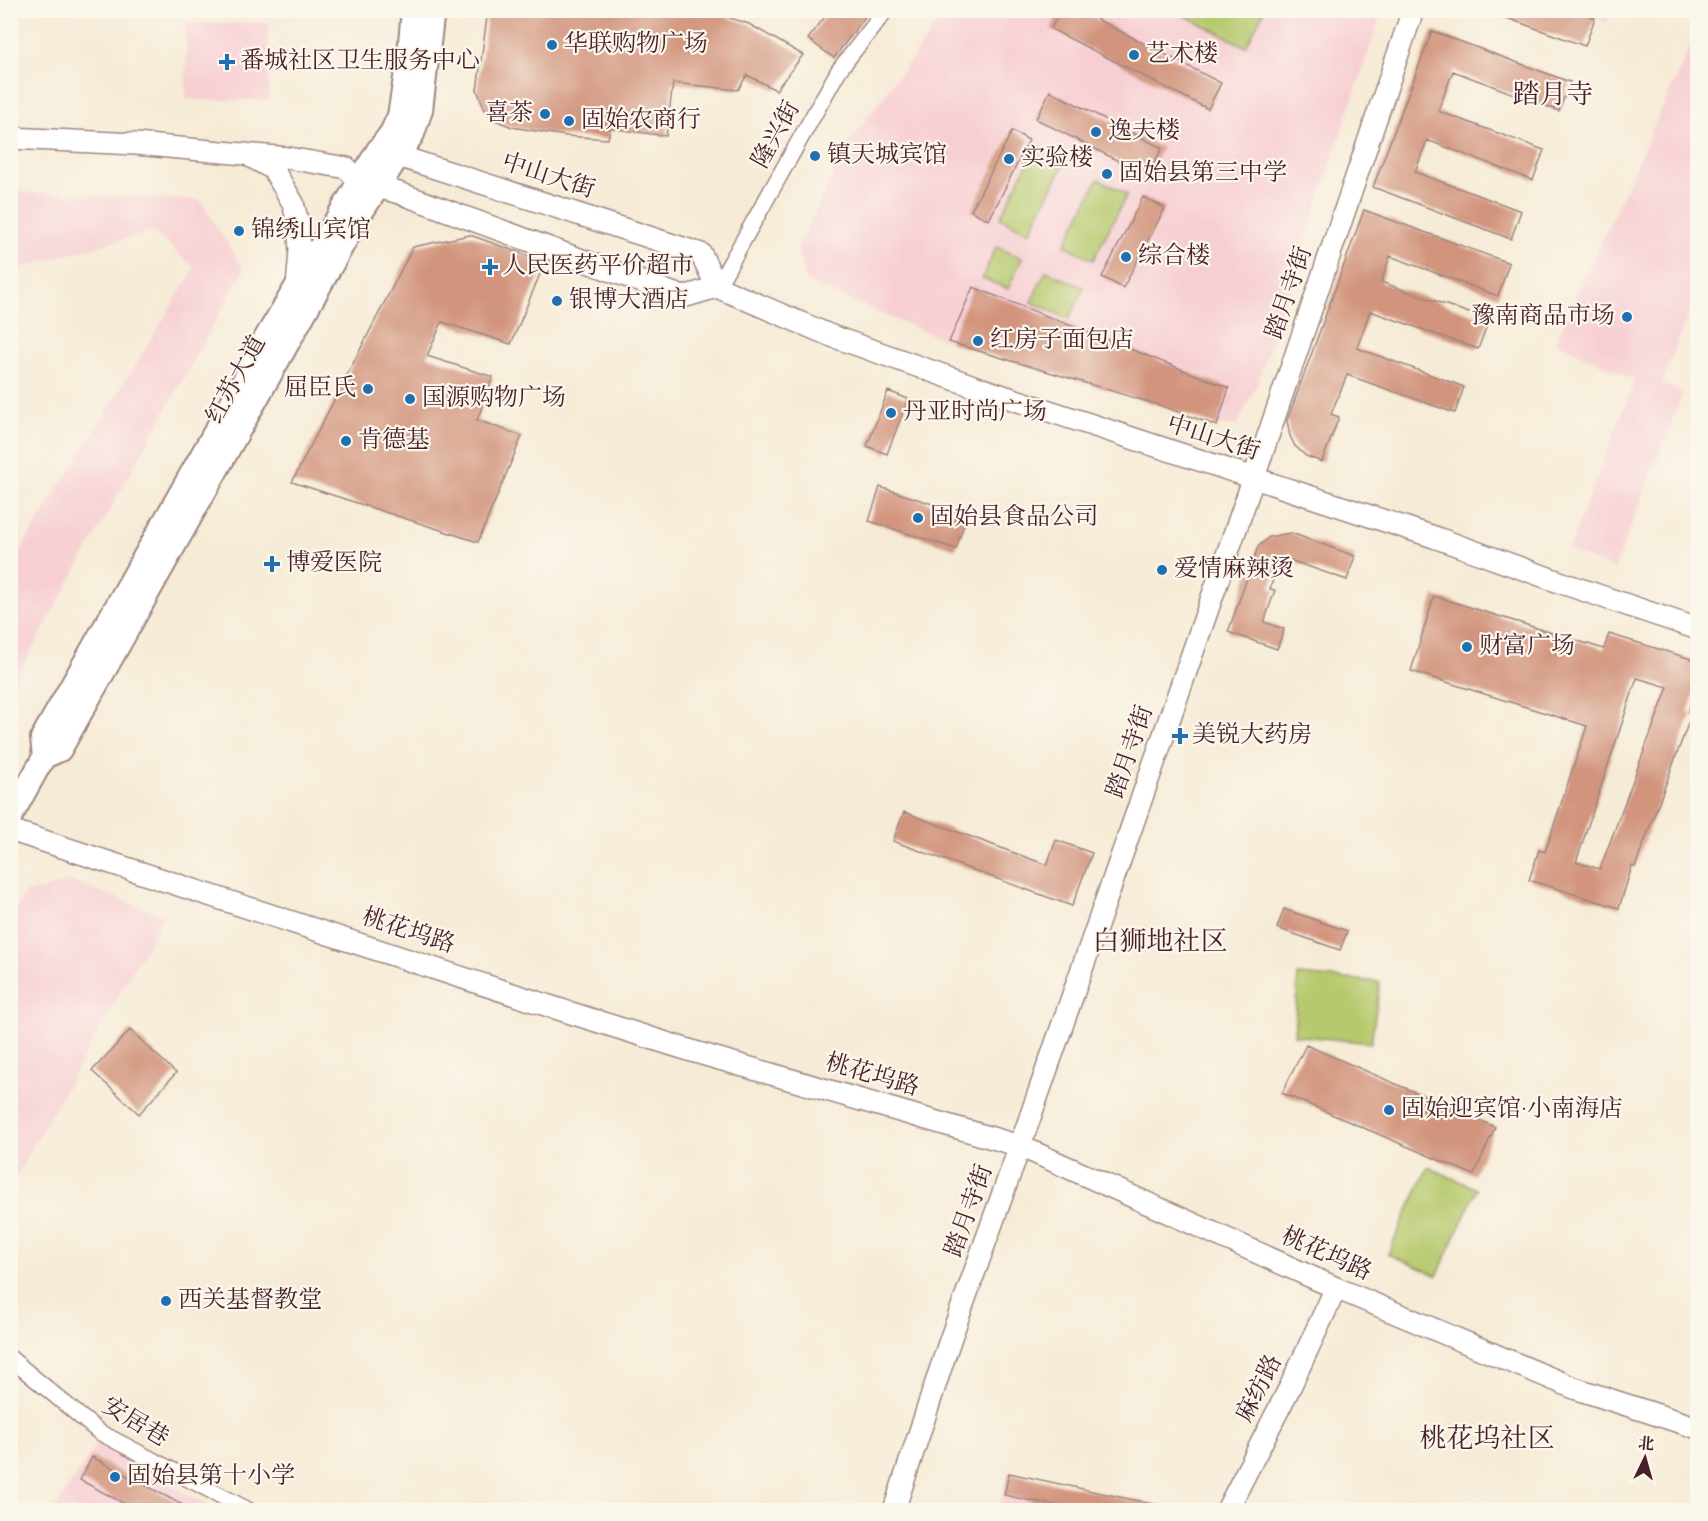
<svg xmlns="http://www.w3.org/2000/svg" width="1708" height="1521" viewBox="0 0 1708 1521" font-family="'Sorts Mill Goudy','Noto Serif SC',serif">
  <rect width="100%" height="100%" fill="#fbf7ec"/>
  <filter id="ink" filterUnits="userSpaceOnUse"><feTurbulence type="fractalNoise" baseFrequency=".0167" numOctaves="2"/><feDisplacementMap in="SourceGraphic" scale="12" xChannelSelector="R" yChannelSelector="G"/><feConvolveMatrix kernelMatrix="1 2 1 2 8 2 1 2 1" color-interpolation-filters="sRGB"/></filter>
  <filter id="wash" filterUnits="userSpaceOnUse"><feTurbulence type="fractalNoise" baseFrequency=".008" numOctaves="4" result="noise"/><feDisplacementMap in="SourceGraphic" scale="24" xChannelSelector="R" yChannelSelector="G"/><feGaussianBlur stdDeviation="1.35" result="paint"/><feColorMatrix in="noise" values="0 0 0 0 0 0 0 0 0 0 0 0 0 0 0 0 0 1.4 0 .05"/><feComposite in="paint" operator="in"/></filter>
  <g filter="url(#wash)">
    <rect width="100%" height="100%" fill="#f6ebd6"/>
    <path fill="#f7cfd3" d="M947,11H1382L1258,382L1237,426H1217L1229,388L1178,367L1165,407L949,342L807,282L797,249L848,144Z
      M1575,11H1611L1607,22Z
      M268,23L269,100H186V24Z
      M1697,32V292L1661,384L1683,393L1614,569L1568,550L1635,380L1555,342Z
      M11,192L200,200L244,270L11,687V566L195,268L153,231L11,270Z
      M71,881L164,915L11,1185V918L24,894Z
      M97,1443L214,1510H54Z
      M1009,1473L1170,1507L1182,1510H999Z"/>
    <path fill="#b6c96d" stroke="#80744c" stroke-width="1.5" d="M1176,11H1264L1246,47Z
      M1037,145L1066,160L1029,233L1000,218Z
      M1098,179L1127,194L1093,260L1065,245Z
      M996,247L1022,258L1008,289L982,278Z
      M1046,271L1084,288L1069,319L1031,302Z
      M1298,975L1380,982L1371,1043L1294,1035Z
      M1428,1167L1477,1189L1437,1276L1388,1254Z"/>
    <g id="blocks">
      <path fill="#d2947d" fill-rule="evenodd" d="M488,10H706L749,24L803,55L776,90L747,75L738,90L673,83L666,136L610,128L608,139L566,136L512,127L495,120L485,110L477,90Z
        M830,10H870L834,58L808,39Z
        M1060,10H1079L1221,83L1208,109L1051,29Z
        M1490,10H1575L1595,18L1585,46L1490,12Z
        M1432,31L1570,82L1559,111L1453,71L1438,111L1544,150L1533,180L1427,140L1415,172L1521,211L1511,239L1373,187Z
        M1050,91L1162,148L1148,176L1036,119Z
        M1012,131L1029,140L989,220L971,211Z
        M1143,197L1165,208L1123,288L1102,277Z
        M1364,210L1509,263L1498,296L1390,256L1381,282L1489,320L1478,349L1370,311L1357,348L1464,387L1455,413L1347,375L1331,414L1339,417L1322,462L1306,456L1295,446L1290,436L1287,421Z
        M470,235L545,262L511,344L442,322L427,356L493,377L477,420L522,436L478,542L292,482L413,247Z
        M973,287L1229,388L1217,426L1165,407L949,342Z
        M888,391L908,399L887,454L867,446Z
        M880,487L967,515L956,549L869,521Z
        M1291,533L1355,556L1347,580L1281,557L1270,589L1275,590L1264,622L1284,629L1277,649L1228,632L1258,547L1269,537Z
        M1434,596L1604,649L1609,634L1698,661V684L1688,712L1692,713L1635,867L1632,866L1619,908L1529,880L1539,850L1545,852L1587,726L1411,671ZM1637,678L1668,687L1600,869L1576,862Z
        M904,812L1047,865L1056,840L1092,853L1072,906L893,841Z
        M1284,909L1347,931L1340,950L1277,928Z
        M130,1030L176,1073L139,1114L92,1071Z
        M1306,1045L1495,1127L1474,1175L1282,1093Z
        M92,1457L192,1510H136L80,1480Z
        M1009,1473L1157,1505L1156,1510H1076L1004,1495Z"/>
    </g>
  </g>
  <g filter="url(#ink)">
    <use href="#blocks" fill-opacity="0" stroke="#a08580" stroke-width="1.5"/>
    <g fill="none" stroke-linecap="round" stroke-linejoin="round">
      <g stroke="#a08580" stroke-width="18">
        <path id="street" d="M717,287L839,70L886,10
          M10,1358L99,1432L248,1510"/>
      </g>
      <g stroke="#a08580" stroke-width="24">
        <path id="secondary" d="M10,138L136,144L288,158L347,168L359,182L399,193L683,297L717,287L829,335L982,389L1434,537L1565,584L1698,629
          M383,151L701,254L717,287
          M250,156L273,169L293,203L298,223L300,251L297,287
          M10,830L552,1007L695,1052L1020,1146L1336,1288L1574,1388L1698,1428
          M894,1510L950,1340L1020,1146L1253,480L1413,10
          M1227,1510L1290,1387L1336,1288"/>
      </g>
      <g stroke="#a08580" stroke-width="26">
        <path id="primary" d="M44,757L60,750L359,216L413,134L421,110L433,10
          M10,818L44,757L42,738L251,368L262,344L378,150L391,133L399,116L409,53L413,10"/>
      </g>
      <use href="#street" stroke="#fff" stroke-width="15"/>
      <use href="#secondary" stroke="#fff" stroke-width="21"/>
      <use href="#primary" stroke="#fff" stroke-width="22"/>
    </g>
  </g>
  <g fill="#1f6fb2" stroke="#fbf7ec" stroke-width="2">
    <circle cx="552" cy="45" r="6"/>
    <circle cx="1134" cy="55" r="6"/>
    <path d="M224 53h6v6h6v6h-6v6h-6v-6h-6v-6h6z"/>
    <circle cx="545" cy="114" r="6"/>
    <circle cx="569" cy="121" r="6"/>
    <circle cx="1096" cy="132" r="6"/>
    <circle cx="815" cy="156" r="6"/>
    <circle cx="1009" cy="159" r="6"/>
    <circle cx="1107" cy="174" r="6"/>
    <circle cx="239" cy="231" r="6"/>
    <circle cx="1126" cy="257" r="6"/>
    <path d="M487 258h6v6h6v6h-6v6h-6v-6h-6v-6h6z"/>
    <circle cx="557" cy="301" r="6"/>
    <circle cx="1627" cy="317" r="6"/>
    <circle cx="978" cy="341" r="6"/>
    <circle cx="368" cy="389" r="6"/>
    <circle cx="410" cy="399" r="6"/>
    <circle cx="891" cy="413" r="6"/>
    <circle cx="346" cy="441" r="6"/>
    <circle cx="918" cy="518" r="6"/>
    <path d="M269 555h6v6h6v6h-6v6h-6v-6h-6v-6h6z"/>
    <circle cx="1162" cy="570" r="6"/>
    <circle cx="1467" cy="647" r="6"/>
    <path d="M1177 727h6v6h6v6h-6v6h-6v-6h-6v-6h6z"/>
    <circle cx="1389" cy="1110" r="6"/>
    <circle cx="166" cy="1301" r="6"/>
    <circle cx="115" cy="1477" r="6"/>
  </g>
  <g text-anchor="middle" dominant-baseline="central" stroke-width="4.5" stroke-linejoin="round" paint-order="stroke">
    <g font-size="24" fill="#4a1f2b" stroke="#fbf7ec" text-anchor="start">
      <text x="564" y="45">华联购物广场</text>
      <text x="1146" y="55">艺术楼</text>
      <text x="240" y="62">番城社区卫生服务中心</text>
      <text x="533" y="114" text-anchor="end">喜茶</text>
      <text x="581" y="121">固始农商行</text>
      <text x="1108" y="132">逸夫楼</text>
      <text x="827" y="156">镇天城宾馆</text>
      <text x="1021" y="159">实验楼</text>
      <text x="1119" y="174">固始县第三中学</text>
      <text x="251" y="231">锦绣山宾馆</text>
      <text x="1138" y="257">综合楼</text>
      <text x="502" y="267">人民医药平价超市</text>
      <text x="569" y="301">银博大酒店</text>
      <text x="1615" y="317" text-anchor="end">豫南商品市场</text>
      <text x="990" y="341">红房子面包店</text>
      <text x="356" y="389" text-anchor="end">屈臣氏</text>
      <text x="422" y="399">国源购物广场</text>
      <text x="903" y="413">丹亚时尚广场</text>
      <text x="358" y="441">肯德基</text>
      <text x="930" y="518">固始县食品公司</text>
      <text x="286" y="564">博爱医院</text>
      <text x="1174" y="570">爱情麻辣烫</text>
      <text x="1479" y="647">财富广场</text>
      <text x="1192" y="736">美锐大药房</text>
      <text x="1401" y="1110">固始迎宾馆·小南海店</text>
      <text x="178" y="1301">西关基督教堂</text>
      <text x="127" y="1477">固始县第十小学</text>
    </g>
    <g font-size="24" fill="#4a1f2b" stroke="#fbf7ec">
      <text transform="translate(777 135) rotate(-61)">隆兴街</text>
      <text transform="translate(548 177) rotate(18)">中山大街</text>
      <text transform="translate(1290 293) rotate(-71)">踏月寺街</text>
      <text transform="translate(237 380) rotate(-61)">红苏大道</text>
      <text transform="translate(1213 439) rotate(18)">中山大街</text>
      <text transform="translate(1131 752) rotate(-71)">踏月寺街</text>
      <text transform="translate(408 932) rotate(18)">桃花坞路</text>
      <text transform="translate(872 1076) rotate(16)">桃花坞路</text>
      <text transform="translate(970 1211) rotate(-70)">踏月寺街</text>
      <text transform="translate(1326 1255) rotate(24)">桃花坞路</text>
      <text transform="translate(1260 1389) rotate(-63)">麻纺路</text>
      <text transform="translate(135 1423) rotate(31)">安居巷</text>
    </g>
    <g font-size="27" fill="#4a1f2b" stroke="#fbf7ec">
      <text x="1553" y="96">踏月寺</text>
      <text x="1160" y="943">白狮地社区</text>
      <text x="1487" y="1440">桃花坞社区</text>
    </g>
  </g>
  <rect width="1708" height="1521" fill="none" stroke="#fbf7ec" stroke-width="36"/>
  <g transform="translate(1645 1458) rotate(5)" stroke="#fbf7ec" stroke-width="4.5" paint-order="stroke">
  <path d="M0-4.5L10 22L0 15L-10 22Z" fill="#4a1f2b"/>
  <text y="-9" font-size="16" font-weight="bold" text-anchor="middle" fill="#4a1f2b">北</text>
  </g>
</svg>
